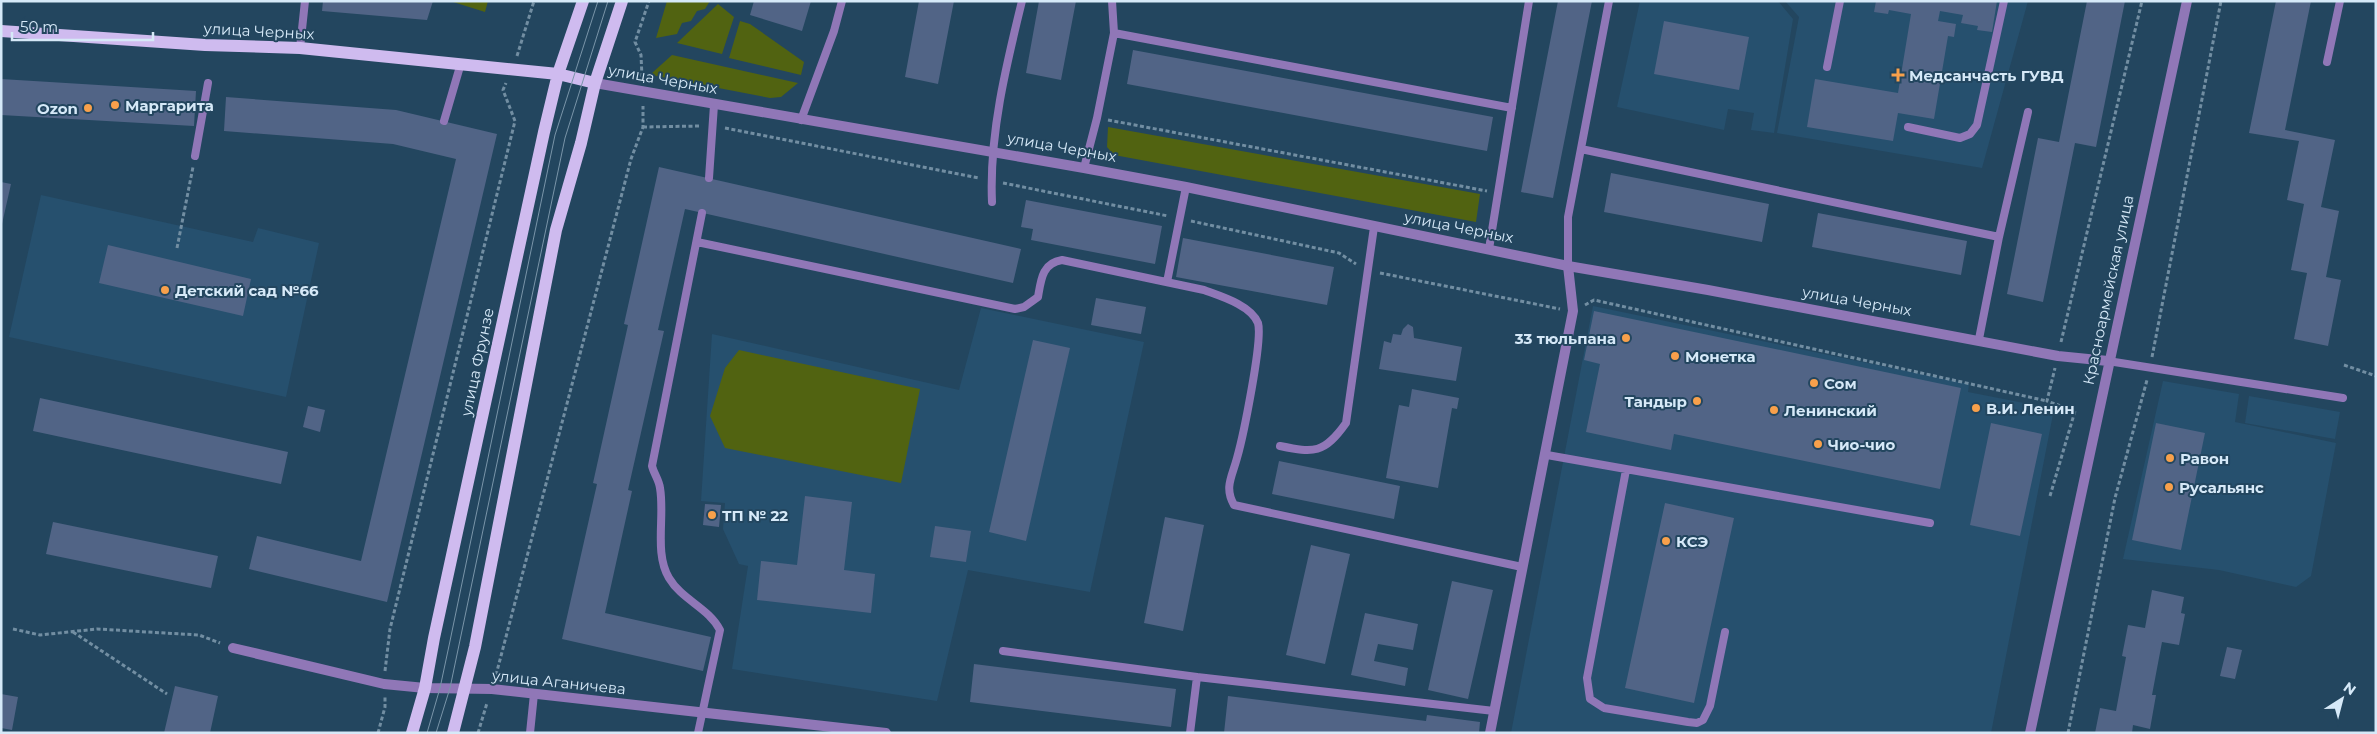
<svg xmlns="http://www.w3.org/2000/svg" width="2377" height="734" viewBox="0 0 2377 734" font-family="Montserrat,sans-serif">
  <rect width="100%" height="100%" fill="#23465f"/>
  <path fill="#26506e" d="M1640,1H1778L1793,19L1774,133L1751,130L1754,113L1728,109L1724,130L1617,107Z
    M1785,1H2028L1982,168L1777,133L1799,17Z
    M41,195L253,242L258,228L319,243L286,397L9,337Z
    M1593,306L1969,384L1968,392L2054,409L1991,733H1511Z
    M981,308L1144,342L1090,592L968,570L937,701L732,669L748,566L739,564L723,529L725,503L701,501L712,334L959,390Z
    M2163,381L2239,394L2235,422L2336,443L2311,576L2296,587L2219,570L2123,559Z
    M2249,396L2340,412L2335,439L2245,423Z"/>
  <path fill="#516311" d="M450,1H488L485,12Z
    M667,1H710L705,9L697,11L691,21L682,23L677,34L656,38Z
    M718,4L734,17L722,54L677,43Z
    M740,21L750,24L804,62L801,75L729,58Z
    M672,55L798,83L781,97L770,98L656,76L652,73Z
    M1108,127L1480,194L1476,222L1114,155L1107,147Z
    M739,350L920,389L901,483L725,448L710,416L725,368Z"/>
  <path fill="#516486" d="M323,1H433L427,20L322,11Z
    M754,1H811L802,31L750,15Z
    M919,1H954L938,84L905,77Z
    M1039,1H1076L1061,80L1026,73Z
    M1558,1H1592L1553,198L1521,192Z
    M1876,1H1997L1992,32L1977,30L1978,26L1961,23L1963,15L1940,11L1938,21L1956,24L1954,37L1948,36L1934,119L1898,113L1893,141L1807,127L1815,79L1898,93L1911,14L1889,10L1888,14L1874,12Z
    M2087,1H2125L2096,147L2075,143L2043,302L2007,294L2038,138L2059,142Z
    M2276,1H2311L2285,130L2335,140L2321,207L2339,211L2326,277L2341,280L2328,346L2294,339L2307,273L2291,270L2304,204L2287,200L2299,141L2249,133Z
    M1664,21L1749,37L1739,90L1654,74Z
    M1133,50L1493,117L1487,151L1127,84Z
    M1,79L196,91L194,126L1,115Z
    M226,97L396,110L497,134L387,602L249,569L257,536L361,561L456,159L393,144L224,131Z
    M659,167L1021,249L1013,283L685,209L658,330L664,331L628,490L632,491L605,613L711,637L703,671L562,639L597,484L593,483L628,325L624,324Z
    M1611,173L1769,204L1762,242L1604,212Z
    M1,182L11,184L2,224H1Z
    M1026,200L1162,226L1155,264L1031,240L1033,229L1021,227Z
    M1818,213L1967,241L1961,275L1812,247Z
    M1183,238L1334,267L1327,305L1176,277Z
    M108,245L251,279L243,316L99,283Z
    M1096,298L1146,307L1141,334L1091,325Z
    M1594,311L1961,388L1940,489L1674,434L1671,450L1586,432L1600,364L1584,360Z
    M1408,324L1413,327L1414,338L1462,347L1456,381L1379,369L1384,341L1391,343L1393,334L1401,335L1403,329Z
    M1033,340L1070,348L1026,541L989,532Z
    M1412,389L1459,398L1457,409L1452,408L1438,488L1386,478L1399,405L1409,407Z
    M40,398L288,452L281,484L33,431Z
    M308,406L325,410L320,432L303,427Z
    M1991,423L2042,434L2020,536L1970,525Z
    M2156,423L2205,433L2181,550L2132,540Z
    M1279,461L1400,486L1394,519L1272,494Z
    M805,496L852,502L844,570L875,574L871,613L757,600L761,561L797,565Z
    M1665,503L1734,518L1694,703L1625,688Z
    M705,504L721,505L719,527L703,525Z
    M1165,517L1204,525L1183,631L1144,623Z
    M53,522L218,556L211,588L46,554Z
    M935,526L971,531L966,562L930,557Z
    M1311,545L1350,554L1325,664L1286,655Z
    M1452,581L1493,590L1468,699L1428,690Z
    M2152,590L2184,597L2181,613L2185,614L2179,645L2162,642L2152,695H2156L2150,729L2133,725L2132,733H2095L2100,708L2116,711L2126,657L2122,656L2128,625L2145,628Z
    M1365,613L1418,624L1413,650L1378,644L1374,661L1408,668L1405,686L1351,675Z
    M2227,647L2242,650L2235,679L2220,676Z
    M974,664L1176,689L1171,727L970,702Z
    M175,686L218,696L210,733H164Z
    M1,694L18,697L12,730L1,728Z
    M1228,696L1426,721L1427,715L1480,722L1479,733H1224Z"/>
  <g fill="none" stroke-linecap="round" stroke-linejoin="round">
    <path stroke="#728ea2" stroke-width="3" stroke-dasharray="4 2.5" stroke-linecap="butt" d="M517,56L534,1
      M642,77L641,55L635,42L649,1
      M1108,120L1487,191
      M643,127L700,126
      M725,128L979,178
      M1003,183L1168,216
      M1191,221L1339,253L1356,264
      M177,248L193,167
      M1380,273L1560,309
      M1585,305L1594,300L2047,401
      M2061,342L2142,1
      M2152,357L2221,1
      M2344,365L2376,376
      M2050,496L2075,411L2047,401L2055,368
      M13,629L40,635L97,629L199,635L220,643
      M73,632L167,694
      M385,671L390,629L515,121L503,90L506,83
      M496,675L631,159L643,127V106
      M378,733L385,707V697
      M478,733L487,703
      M2068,733L2115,498L2147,380"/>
    <path stroke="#9077b7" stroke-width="8" d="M1114,33L1512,108
      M300,48L305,1
      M2327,62L2340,1
      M1827,67L1840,1
      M801,120L834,31L842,1
      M444,121L461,63
      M1908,127L1960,138L1970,134L1977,125L2004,1
      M1581,149L1999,237
      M195,156L208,83
      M1084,168L1097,118L1114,33L1112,1
      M709,178L714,105
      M992,202C989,135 1006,66 1022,1
      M697,242L1015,309L1024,307L1038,297C1041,280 1042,263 1062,260L1204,290C1220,296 1251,305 1258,323C1263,340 1243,437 1237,458C1232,477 1224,487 1234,505L1522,567
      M1489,249L1529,1
      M1568,266V217L1609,1
      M1167,282L1186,187
      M1979,339L1999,237L2028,112
      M2108,361L2343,398
      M1280,446C1314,453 1324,454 1346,423L1374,227
      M1547,455L1930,523
      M1626,470L1587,678L1590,699L1604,708L1688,722L1697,723L1703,720L1710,706L1725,632
      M1003,651L1197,677
      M530,733L534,694
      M698,733L720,630C709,608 682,600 669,578C654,553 665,517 660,488C659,480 654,474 652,466L702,213
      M1190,733L1197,677L1494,711"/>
    <path stroke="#9077b7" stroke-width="10" d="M233,648L384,684L425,688L492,689L886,733
      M1490,733L1573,311L1568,266"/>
    <path stroke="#9077b7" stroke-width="10" d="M595,83L1084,168L1186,187L1568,266L1708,290L2058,356L2108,361
      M2030,733L2187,1"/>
    <path stroke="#cfbbef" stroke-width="12" d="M1,31L205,45L300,48L558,74L595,83
      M412,733L425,688L434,638L544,132L558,74L583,1
      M453,733L475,647L556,230L581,143L595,83L622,1"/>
    <path stroke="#7a95a9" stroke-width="1" d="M427,733L440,688L450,641L555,135L598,1
      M436,733L450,688L565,138L608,1"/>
  </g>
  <g fill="#f8a04b" stroke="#23465f" stroke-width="2">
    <path d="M1895.5 67.5h5v5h5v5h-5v5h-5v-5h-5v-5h5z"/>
    <circle cx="115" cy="105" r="5"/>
    <circle cx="88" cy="108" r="5"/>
    <circle cx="165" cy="290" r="5"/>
    <circle cx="1626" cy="338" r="5"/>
    <circle cx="1675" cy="356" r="5"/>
    <circle cx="1814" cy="383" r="5"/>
    <circle cx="1697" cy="401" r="5"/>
    <circle cx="1976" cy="408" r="5"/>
    <circle cx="1774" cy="410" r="5"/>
    <circle cx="1818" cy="444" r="5"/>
    <circle cx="2170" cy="458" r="5"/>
    <circle cx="2169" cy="487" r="5"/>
    <circle cx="712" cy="515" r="5"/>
    <circle cx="1666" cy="541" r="5"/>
  </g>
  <g text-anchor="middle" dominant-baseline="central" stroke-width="4" stroke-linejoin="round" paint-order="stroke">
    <g font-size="15" fill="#d6e9f8" stroke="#23465f">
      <text transform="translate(259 31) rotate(3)">улица Черных</text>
      <text transform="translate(663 79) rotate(10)">улица Черных</text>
      <text transform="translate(1062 147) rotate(10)">улица Черных</text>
      <text transform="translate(1459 227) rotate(11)">улица Черных</text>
      <text transform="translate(2108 290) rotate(-78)">Красноармейская улица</text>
      <text transform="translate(1857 301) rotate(10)">улица Черных</text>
      <text transform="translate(477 362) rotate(-78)">улица Фрунзе</text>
      <text transform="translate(559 682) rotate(6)">улица Аганичева</text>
    </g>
    <g font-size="15" font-weight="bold" fill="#d6e9f8" stroke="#23465f" text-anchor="start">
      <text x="1909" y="75">Медсанчасть ГУВД</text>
      <text x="125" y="105">Маргарита</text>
      <text x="78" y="108" text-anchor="end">Ozon</text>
      <text x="175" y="290">Детский сад №66</text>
      <text x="1616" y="338" text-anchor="end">33 тюльпана</text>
      <text x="1685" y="356">Монетка</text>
      <text x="1824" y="383">Сом</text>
      <text x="1687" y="401" text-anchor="end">Тандыр</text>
      <text x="1986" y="408">В.И. Ленин</text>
      <text x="1784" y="410">Ленинский</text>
      <text x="1828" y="444">Чио-чио</text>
      <text x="2180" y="458">Равон</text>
      <text x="2179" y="487">Русальянс</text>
      <text x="722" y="515">ТП № 22</text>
      <text x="1676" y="541">КСЭ</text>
    </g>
  </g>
  <rect width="2377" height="734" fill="none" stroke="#d6e9f8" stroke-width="5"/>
  <g transform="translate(2342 699) rotate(36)" stroke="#23465f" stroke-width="4" paint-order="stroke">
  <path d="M0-4L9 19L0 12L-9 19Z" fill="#d6e9f8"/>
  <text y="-8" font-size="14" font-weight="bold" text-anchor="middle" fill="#d6e9f8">N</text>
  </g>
  <path d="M12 32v8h141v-8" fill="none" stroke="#d6e9f8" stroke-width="2.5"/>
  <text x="20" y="32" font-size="15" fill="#d6e9f8" stroke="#23465f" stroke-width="4" paint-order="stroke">50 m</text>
</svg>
